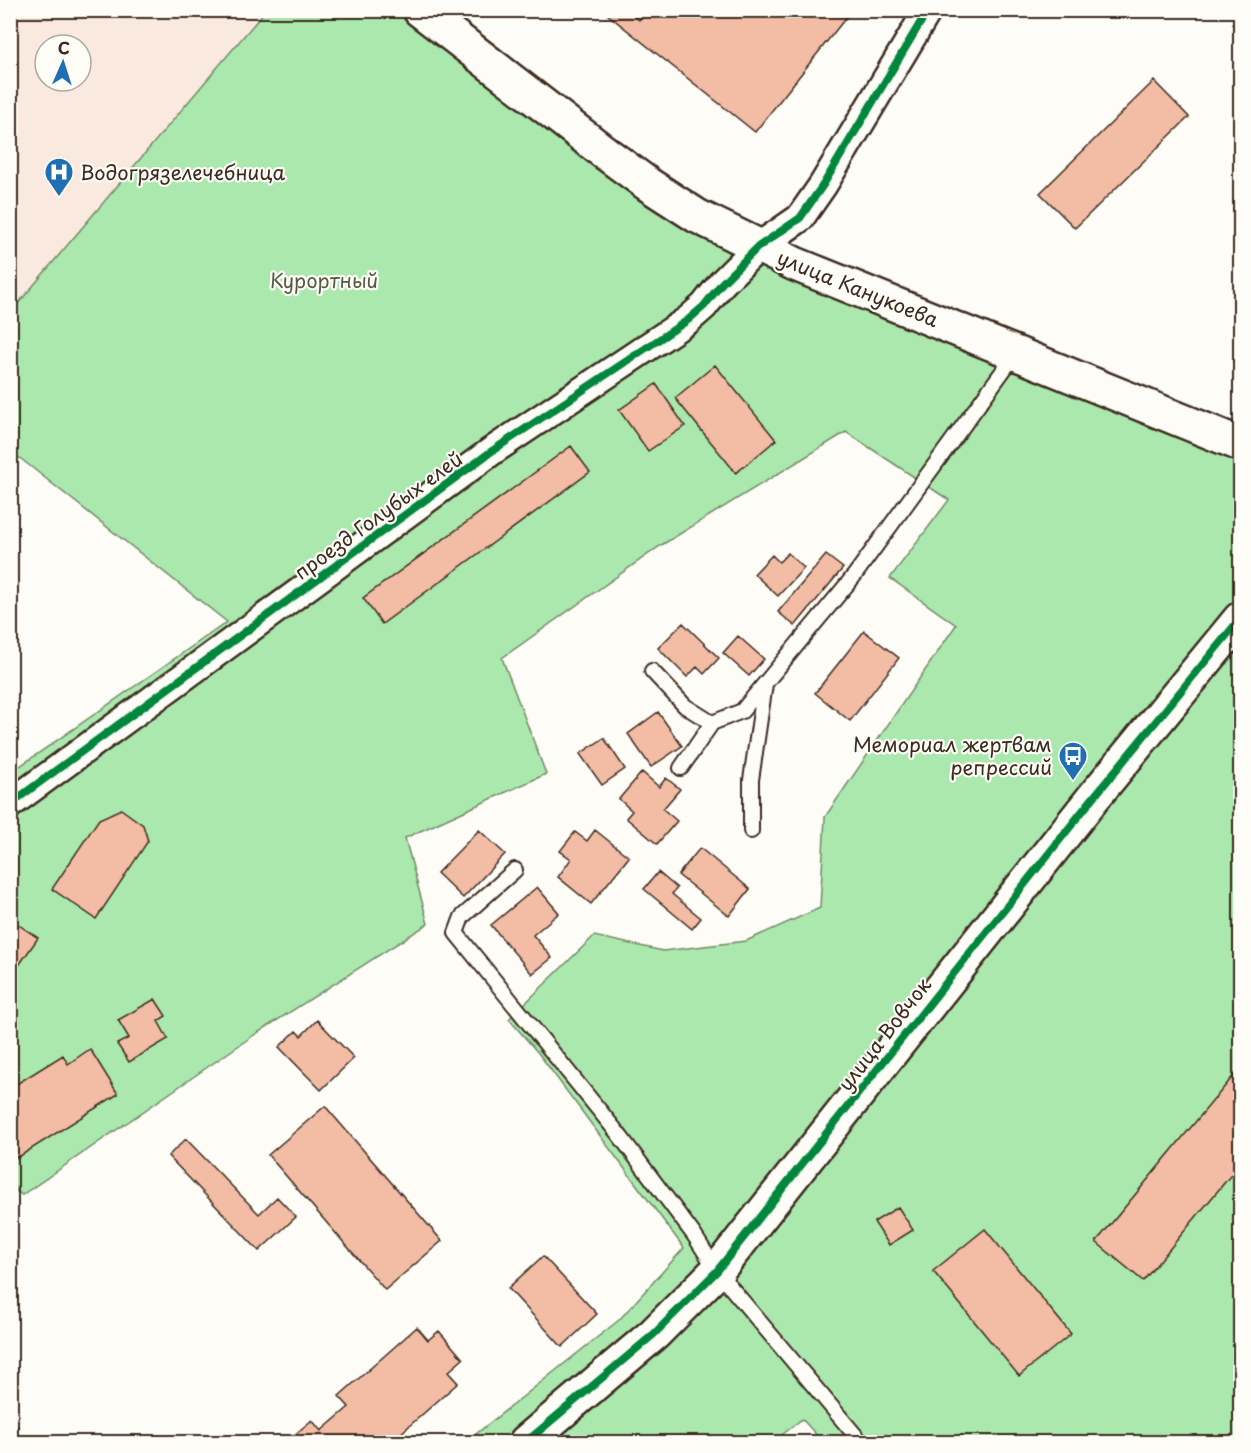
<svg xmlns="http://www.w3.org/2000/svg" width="1251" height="1453" viewBox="0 0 1251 1453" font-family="'Playpen Sans',sans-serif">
  <rect width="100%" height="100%" fill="#fdfcf7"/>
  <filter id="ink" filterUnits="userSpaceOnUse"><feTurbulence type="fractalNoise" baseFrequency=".0167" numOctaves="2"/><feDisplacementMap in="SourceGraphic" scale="12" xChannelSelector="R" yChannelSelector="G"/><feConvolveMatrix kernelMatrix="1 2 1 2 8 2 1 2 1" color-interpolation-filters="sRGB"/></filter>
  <g filter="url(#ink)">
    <path fill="#fae9de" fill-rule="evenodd" d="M11,11H265L11,312ZM45,45H81V81H45Z"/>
    <path fill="#aae8ae" stroke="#728966" stroke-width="1.5" d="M265,11H420L649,185L1240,444V1442H823L802,1419L773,1442H466L619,1320L684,1248L539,1054L509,1019L594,936L663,951L746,941L820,908L825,817L956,625L890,578L949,500L846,432L660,546L502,658L546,774L405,838L428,924L254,1035L22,1195L10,1186V773L227,622L11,451V312Z"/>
    <path fill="#f2bca5" stroke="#3b2a1e" stroke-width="1.5" d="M602,10H627L639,20L647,10H852L755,132Z
      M1154,81L1189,117L1075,228L1040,193Z
      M715,365L776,440L736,473L675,398Z
      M656,384L685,426L648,451L619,410Z
      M571,446L590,472L382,624L363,598Z
      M788,553L804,568L778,596L754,574L772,555L779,562Z
      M826,555L843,568L795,626L778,612Z
      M683,623L719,658L704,674L697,667L687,677L658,648Z
      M864,631L899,658L850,721L815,693Z
      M738,636L764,659L749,676L723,653Z
      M658,712L682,746L651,767L628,734Z
      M604,738L625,769L602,785L580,754Z
      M642,772L659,787L666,778L680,789L663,809L677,821L657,844L626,818L632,811L619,799Z
      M121,809L143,825L148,841L96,919L52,889L99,819Z
      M479,830L505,854L463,898L437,873Z
      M595,830L629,857L591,904L558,877L571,859L560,851L575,832L587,841Z
      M700,848L750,889L729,916L678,875Z
      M658,872L677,888L672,894L701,918L692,929L644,889Z
      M537,887L559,913L533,935L552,958L532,974L491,925Z
      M10,919L38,938L10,978Z
      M155,999L166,1016L158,1021L168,1039L129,1062L117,1044L129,1038L118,1020Z
      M317,1020L354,1058L321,1090L279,1047L296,1031L301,1036Z
      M90,1049L118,1094L17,1158L10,1147V1088L63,1055L68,1064Z
      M1240,1068V1164L1143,1281L1096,1242Z
      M325,1106L442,1241L385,1290L268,1155Z
      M186,1139L259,1214L277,1197L296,1217L259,1251L168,1156Z
      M898,1207L913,1230L889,1245L874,1222Z
      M985,1229L1071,1334L1019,1376L933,1271Z
      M543,1256L597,1314L562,1347L508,1288Z
      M417,1327L428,1340L439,1331L463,1359L448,1372L458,1383L391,1442H381L376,1437L369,1442H286L312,1420L321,1431L349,1407L339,1396Z
      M10,1419L18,1427L10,1434Z"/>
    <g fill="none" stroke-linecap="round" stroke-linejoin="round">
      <g stroke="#3b2a1e" stroke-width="18">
        <path id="service" d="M652,671L685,706L712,723
          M681,768L712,723L742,711L854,576L1016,353
          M751,831V780L765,684
          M515,870L462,917L456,933L620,1136L694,1235L717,1271L861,1442"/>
      </g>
      <g stroke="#3b2a1e" stroke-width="32">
        <path id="minor" d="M10,804L492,451L688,320L704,306L722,283L758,247L800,218L823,185L928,10"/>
      </g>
      <g stroke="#3b2a1e" stroke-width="38">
        <path id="tertiary" d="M420,10L604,152L649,185L697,216L795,264L1240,444
          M526,1442L654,1334L717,1271L1093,798L1240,619"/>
      </g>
      <use href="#service" stroke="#fdfcf7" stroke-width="14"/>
      <use href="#minor" stroke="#fdfcf7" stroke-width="27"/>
      <use href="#tertiary" stroke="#fdfcf7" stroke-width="33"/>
      <g stroke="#fdfcf7" stroke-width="11">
        <path id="cycleway" d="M10,804L492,451L688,320L704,306L722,283L758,247L800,218L823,185L928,10
          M526,1442L654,1334L717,1271L1093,798L1240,619"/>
      </g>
      <use href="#cycleway" stroke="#00873e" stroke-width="8"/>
    </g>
  </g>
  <defs>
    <g id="hospital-pin" transform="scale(1.5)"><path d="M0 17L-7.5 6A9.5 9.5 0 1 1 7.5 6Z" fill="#1f6fb2" stroke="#fdfcf7"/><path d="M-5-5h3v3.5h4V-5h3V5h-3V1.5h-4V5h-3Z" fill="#fff"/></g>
    <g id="bus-pin" transform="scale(1.5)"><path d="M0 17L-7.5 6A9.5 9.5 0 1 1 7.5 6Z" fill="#1f6fb2" stroke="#fdfcf7"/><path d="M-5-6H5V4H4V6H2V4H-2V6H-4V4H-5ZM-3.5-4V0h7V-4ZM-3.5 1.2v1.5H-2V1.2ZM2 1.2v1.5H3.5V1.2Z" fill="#fff"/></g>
  </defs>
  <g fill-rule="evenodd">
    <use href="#hospital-pin" x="59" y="172"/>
    <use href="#bus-pin" x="1073" y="756"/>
  </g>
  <g text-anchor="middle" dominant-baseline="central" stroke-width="4.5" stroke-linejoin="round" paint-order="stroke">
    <g font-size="20" fill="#3b2a1e" stroke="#fdfcf7" text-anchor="start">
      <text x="80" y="172">Водогрязелечебница</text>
      <text x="1052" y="744" text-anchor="end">Мемориал жертвам<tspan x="1052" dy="23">репрессий</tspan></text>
    </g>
    <g font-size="20" fill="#575a42" stroke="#fdfcf7">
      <text x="324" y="280">Курортный</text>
    </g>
    <g font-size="20" fill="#3b2a1e" stroke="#fdfcf7">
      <text transform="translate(858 288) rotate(22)">улица Канукоева</text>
      <text transform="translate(378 515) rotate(-36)">проезд Голубых елей</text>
      <text transform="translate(884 1034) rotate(-52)">улица Вовчок</text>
    </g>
  </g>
  <rect width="1251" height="1453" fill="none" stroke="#fdfcf7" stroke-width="36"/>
  <rect x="18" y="18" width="1215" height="1417" fill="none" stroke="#3b2a1e" stroke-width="2" filter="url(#ink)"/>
  <g transform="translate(63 63) rotate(3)"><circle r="28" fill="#fdfcf7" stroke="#afa8a0" stroke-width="1.5"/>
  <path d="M0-4.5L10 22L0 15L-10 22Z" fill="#1f6fb2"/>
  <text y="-9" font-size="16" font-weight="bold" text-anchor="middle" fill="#3b2a1e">С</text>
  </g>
</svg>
